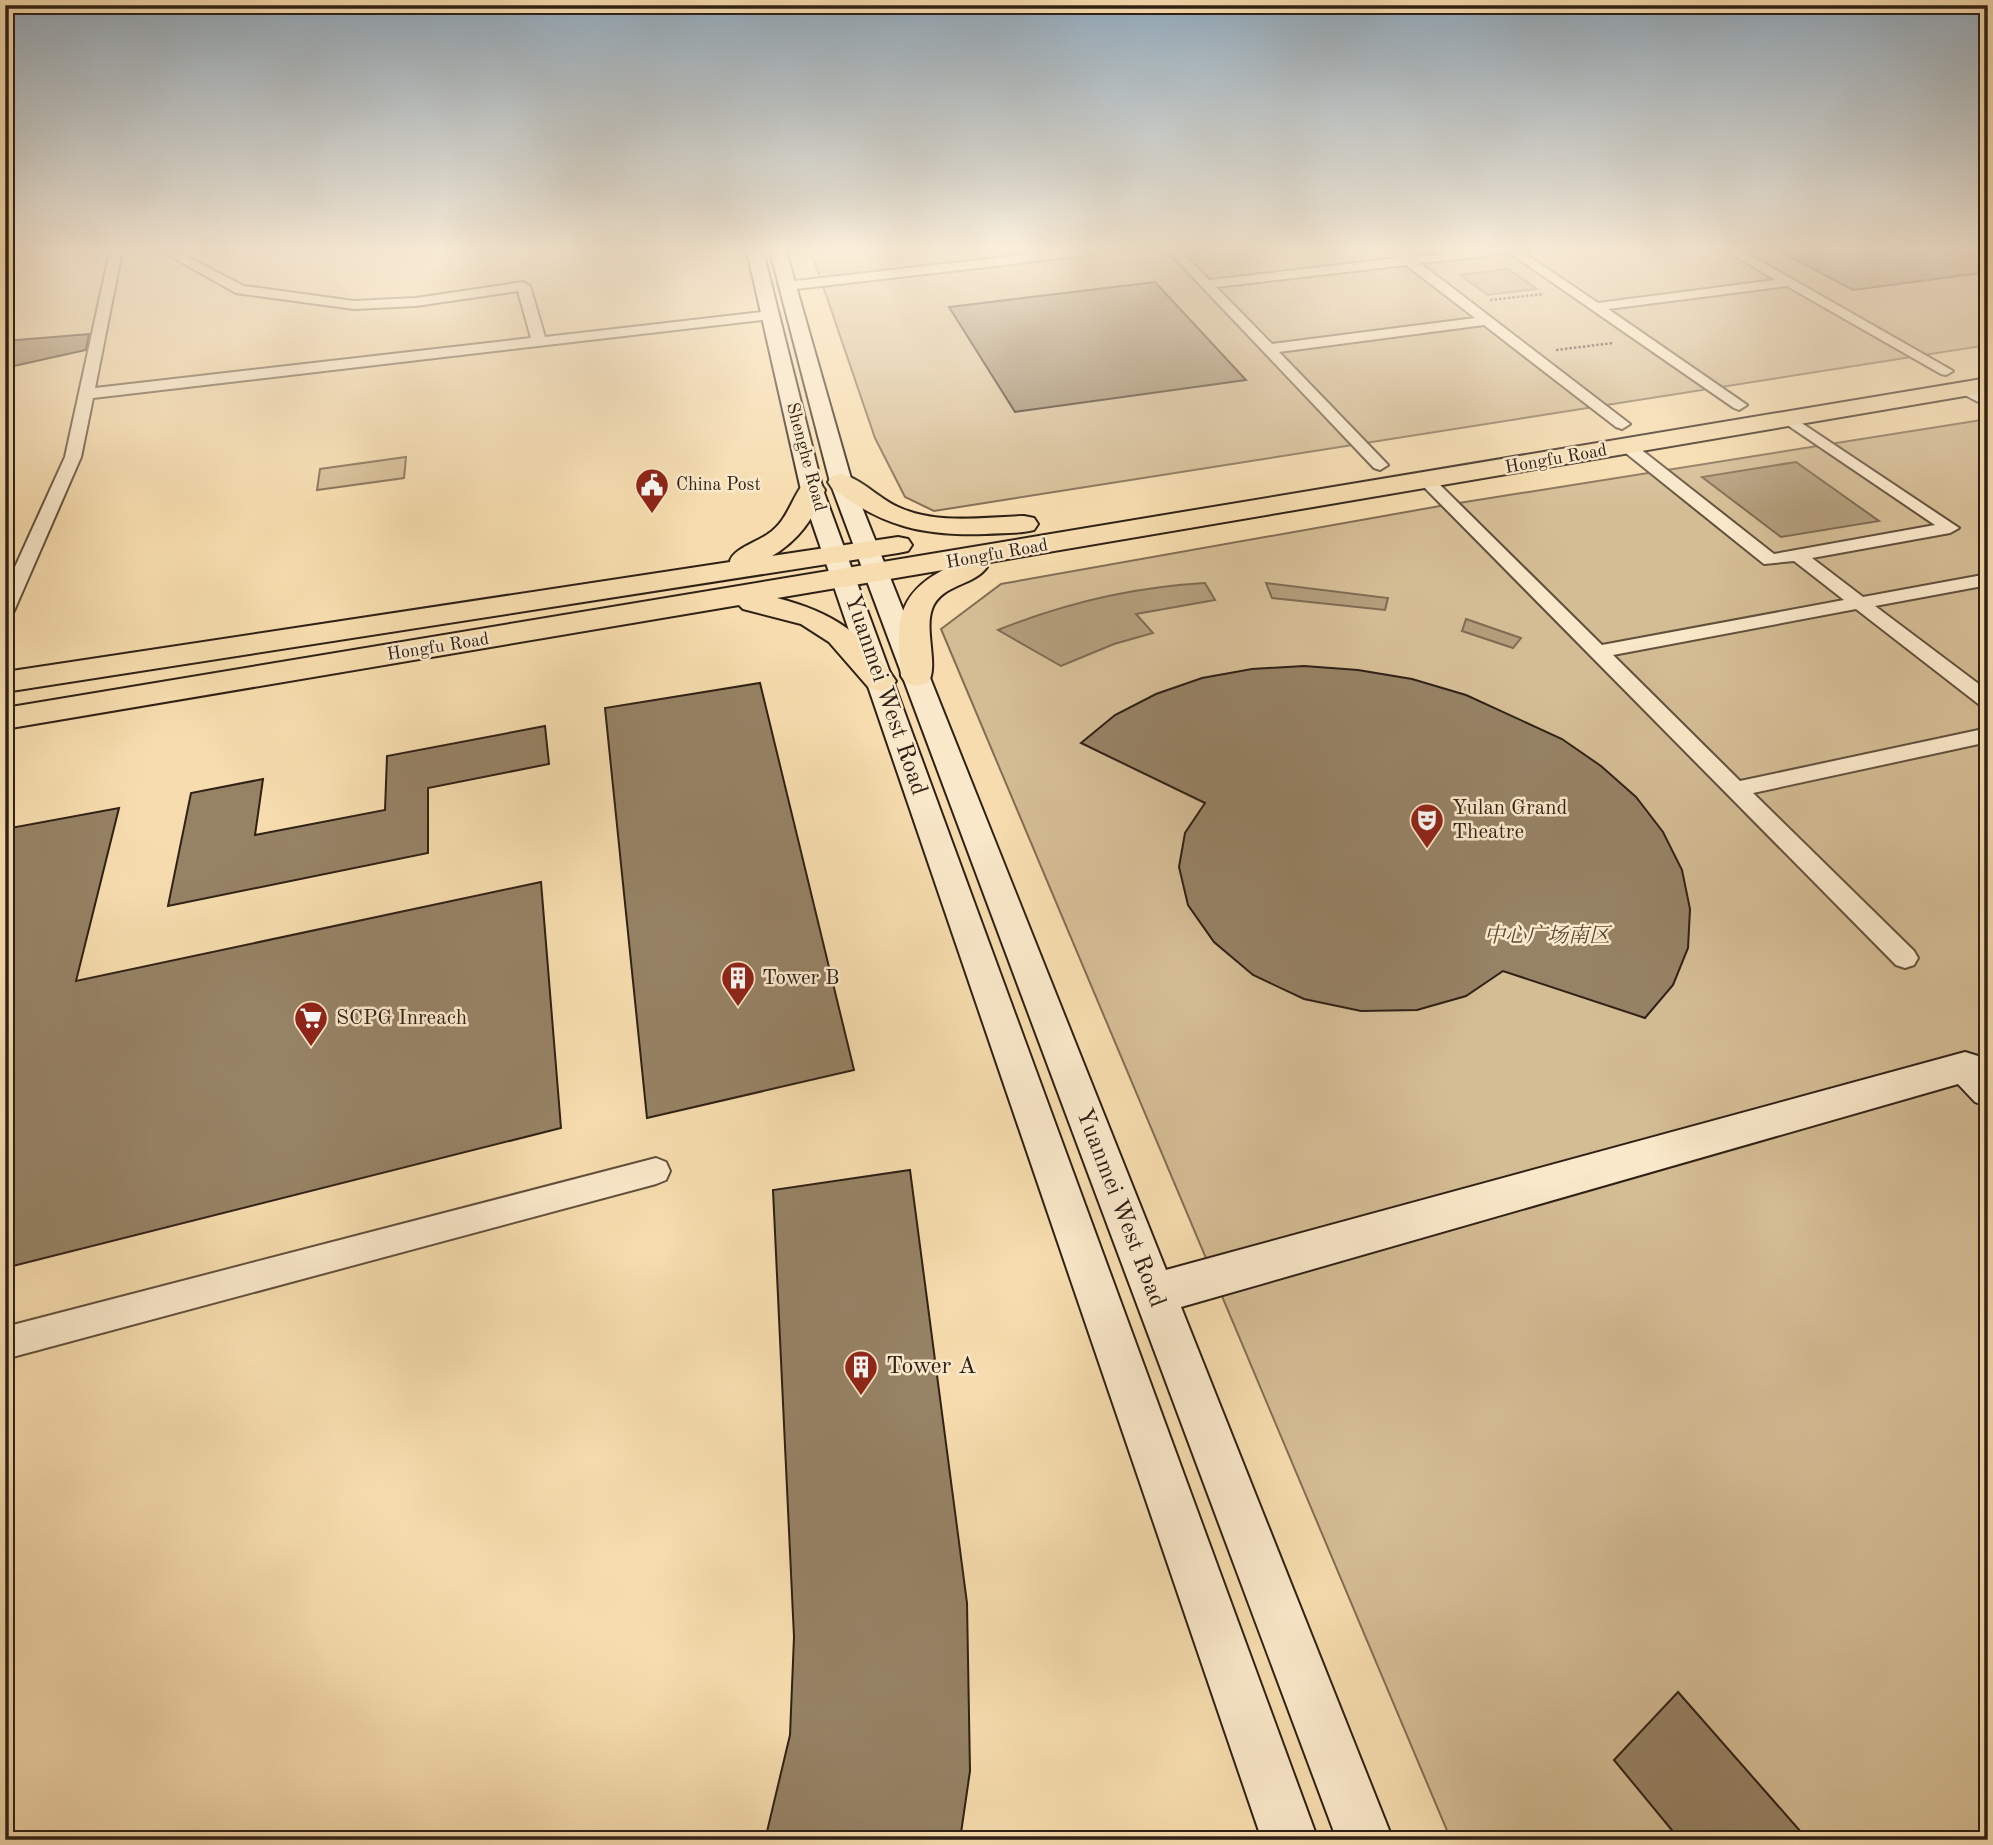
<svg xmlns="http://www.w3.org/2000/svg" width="1993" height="1845" viewBox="0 0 1993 1845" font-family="'Old Standard TT','Noto Serif SC',serif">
  <rect width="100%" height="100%" fill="#f6dcae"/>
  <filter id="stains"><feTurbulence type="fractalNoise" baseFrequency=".00286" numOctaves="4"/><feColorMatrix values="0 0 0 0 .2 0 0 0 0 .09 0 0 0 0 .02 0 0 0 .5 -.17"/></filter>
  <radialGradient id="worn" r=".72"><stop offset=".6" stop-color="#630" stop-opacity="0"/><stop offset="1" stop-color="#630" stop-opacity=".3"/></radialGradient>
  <path fill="#d4bc94" stroke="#826e55" stroke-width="2" d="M811,251H1988V345L934,511L905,497L875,438Z
    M1988,419V1840H1451L941,629L1001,584L1440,506Z
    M406,457L404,478L317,490L320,469Z"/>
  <path fill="#b29c7a" stroke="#7e6b52" stroke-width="2" d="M1508,269L1537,289L1488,295L1460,275Z
    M1796,462L1879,521L1781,537L1702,477Z
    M1205,583L1215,600L1136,614L1153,633L1114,644L1061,666L998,630C1065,603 1133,587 1205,583Z
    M1266,583L1388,598L1385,610L1272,598Z
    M1466,619L1521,638L1513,648L1462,631Z"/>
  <path fill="#968265" stroke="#2f2116" stroke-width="2" d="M1779,251H1988V272L1853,290Z
    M1155,282L1246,380L1015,412L949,307Z
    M89,334L86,350L5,368V341Z
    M1304,666L1358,670L1412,679L1466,695L1562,739L1601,766L1636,797L1663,832L1682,870L1690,909L1688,948L1673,985L1645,1018L1503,971L1466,996L1417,1010L1361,1011L1304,999L1253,975L1214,942L1188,905L1179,867L1185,833L1205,803L1081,743L1115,715L1156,694L1202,678L1252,669Z
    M760,683L854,1070L647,1118L605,708Z
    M545,726L549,764L428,788V853L168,906L191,793L263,779L255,835L385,810L387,756Z
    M119,808L76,981L541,882L561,1128L5,1268V829Z
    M910,1170L967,1603L970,1771L960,1840H765L790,1735L794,1637L773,1190Z
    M1678,1692L1808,1840H1680L1614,1760Z"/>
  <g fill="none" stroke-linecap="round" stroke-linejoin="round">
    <g stroke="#61503c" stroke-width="4">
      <path id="street" d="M110,251H122L95,388L531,338L518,291L416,306L354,309L236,293L161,251H176L244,286L354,301L416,298L523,282L530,286L545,337L770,311L777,315L770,319L93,398L81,457L14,611L5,617V589L65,457Z
        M1056,251H1094L1088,255L787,290L780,286L787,282Z
        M1168,251H1181L1209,280L1398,258L1399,253L1403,252C1425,260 1473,251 1499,251L1493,255L1420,263L1630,424L1622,429L1616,427L1484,325L1279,352L1388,465L1380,470L1374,468ZM1406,265L1475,318L1272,344L1216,287Z
        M1507,251H1521L1598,303L1775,280L1728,251H1743L1953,371L1946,375L1941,374L1787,286L1608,309L1747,405L1739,410L1734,408Z
        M1964,385L1988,397V407L1959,392L1957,389Z
        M1788,414L1959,528L1950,533L1812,558L1863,597L1988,574V585L1875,606L1988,691V707L1981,706L1856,609L1613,655L1740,781L1988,728V742L1753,793L1914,951L1918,958L1914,965L1905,968L1896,965L1418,481L1426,476L1432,477L1602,645L1844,600L1794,561L1764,564L1622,450V444H1634L1774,554L1935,525L1783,422L1780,419Z
        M656,1158L666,1162L670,1171L666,1180L656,1184L5,1359V1327Z"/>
    </g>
    <g stroke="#2f2116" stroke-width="4">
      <path id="secondary" d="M747,251H763L823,490L1318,1840H1262L801,490Z
        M770,251H786L852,482L1166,1270L1965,1052L1978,1056L1988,1066V1107L1975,1102L1958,1084L1181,1307L1393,1840H1337L830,482Z"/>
    </g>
    <g stroke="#2f2116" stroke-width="4">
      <path id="primary" d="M1988,378V392L984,563L987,567C974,586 941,584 932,609C924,631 939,666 928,683L917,686L906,683L901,676C897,626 894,596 943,570L777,598C832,612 865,634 896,681L891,688L880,691L869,688L829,642L801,624L743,609L739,605L5,729V708Z
        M841,474C862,479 878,498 898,507C936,525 983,517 1024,516L1034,518L1038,524L1034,530C1018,534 1001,533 985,534C922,536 882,526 832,488L828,482L832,476Z
        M812,482L821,484L825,490C814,518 799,540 772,556L898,537L908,539L912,545L908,551L898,553L5,692V672L730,562C731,550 757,542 768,534C787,521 790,502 803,484Z"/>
    </g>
    <path stroke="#2f2116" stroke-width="2.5" stroke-dasharray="2.5 2" stroke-linecap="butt" d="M1490,300L1544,294
      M1556,350L1613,343"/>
    <use href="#street" fill="#f9e8ca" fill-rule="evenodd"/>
    <use href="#secondary" fill="#f9e8ca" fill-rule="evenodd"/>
    <use href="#primary" fill="#f6dcae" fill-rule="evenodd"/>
  </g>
  <linearGradient id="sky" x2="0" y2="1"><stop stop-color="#92aabc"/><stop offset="0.49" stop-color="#fbefdb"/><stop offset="1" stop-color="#fbefdb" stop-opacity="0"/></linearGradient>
  <rect width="1993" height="509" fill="url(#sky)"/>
  <defs>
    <g id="civic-pin" transform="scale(1.75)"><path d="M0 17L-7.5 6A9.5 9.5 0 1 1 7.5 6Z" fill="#8f2418" stroke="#f9e8ca"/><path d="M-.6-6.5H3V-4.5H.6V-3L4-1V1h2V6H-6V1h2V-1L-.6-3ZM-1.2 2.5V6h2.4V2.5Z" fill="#fff"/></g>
    <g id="theatre-pin" transform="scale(1.75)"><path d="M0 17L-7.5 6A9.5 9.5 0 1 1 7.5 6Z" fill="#8f2418" stroke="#f9e8ca"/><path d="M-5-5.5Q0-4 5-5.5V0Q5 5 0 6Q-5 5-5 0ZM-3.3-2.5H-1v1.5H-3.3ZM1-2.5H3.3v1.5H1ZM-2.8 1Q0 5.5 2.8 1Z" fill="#fff"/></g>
    <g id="building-pin" transform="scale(1.75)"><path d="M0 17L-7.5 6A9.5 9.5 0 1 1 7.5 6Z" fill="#8f2418" stroke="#f9e8ca"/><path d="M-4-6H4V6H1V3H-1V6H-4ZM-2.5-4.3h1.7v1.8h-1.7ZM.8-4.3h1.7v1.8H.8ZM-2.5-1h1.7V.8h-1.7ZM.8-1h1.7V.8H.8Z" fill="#fff"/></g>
    <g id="supermarket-pin" transform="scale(1.75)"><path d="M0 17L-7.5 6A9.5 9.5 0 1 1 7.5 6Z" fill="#8f2418" stroke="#f9e8ca"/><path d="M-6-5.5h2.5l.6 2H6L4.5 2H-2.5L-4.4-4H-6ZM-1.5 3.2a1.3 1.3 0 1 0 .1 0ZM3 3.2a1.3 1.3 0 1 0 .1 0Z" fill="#fff"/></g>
  </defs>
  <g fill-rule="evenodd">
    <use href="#civic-pin" x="652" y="485"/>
    <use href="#theatre-pin" x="1427" y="820"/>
    <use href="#building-pin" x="738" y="978"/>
    <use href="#supermarket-pin" x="311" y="1018"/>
    <use href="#building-pin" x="861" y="1367"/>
  </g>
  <g text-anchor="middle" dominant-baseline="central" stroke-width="5" stroke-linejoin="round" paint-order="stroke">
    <g font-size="18" fill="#2f2116" stroke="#f9e8ca">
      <text transform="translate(806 457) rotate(75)">Shenghe Road</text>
      <text transform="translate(1556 459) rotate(-10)">Hongfu Road</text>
      <text transform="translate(997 554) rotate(-10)">Hongfu Road</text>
      <text transform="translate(438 647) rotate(-9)">Hongfu Road</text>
    </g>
    <g font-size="18" fill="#2f2116" stroke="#f9e8ca" text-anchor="start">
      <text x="676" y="485">China Post</text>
    </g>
    <g font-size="21" fill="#2f2116" stroke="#f9e8ca" text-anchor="start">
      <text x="1452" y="808">Yulan Grand<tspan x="1452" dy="24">Theatre</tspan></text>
      <text x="762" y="978">Tower B</text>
      <text x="336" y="1018">SCPG Inreach</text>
    </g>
    <g font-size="21" font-style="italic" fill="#584836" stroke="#f9e8ca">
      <text x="1547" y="936">中心广场南区</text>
    </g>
    <g font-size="24" fill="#2f2116" stroke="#f9e8ca">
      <text transform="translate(885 695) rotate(71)">Yuanmei West Road</text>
      <text transform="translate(1120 1208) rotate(69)">Yuanmei West Road</text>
    </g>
    <g font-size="24" fill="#2f2116" stroke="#f9e8ca" text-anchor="start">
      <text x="886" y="1367">Tower A</text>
    </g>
  </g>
  <rect width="1993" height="1845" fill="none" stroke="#f6dcae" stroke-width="28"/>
  <rect x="7" y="7" width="1979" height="1831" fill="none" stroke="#2f2116" stroke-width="3.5"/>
  <rect x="14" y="14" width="1965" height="1817" fill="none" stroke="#2f2116" stroke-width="2"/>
  <rect width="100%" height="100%" filter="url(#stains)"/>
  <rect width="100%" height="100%" fill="url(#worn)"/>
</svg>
